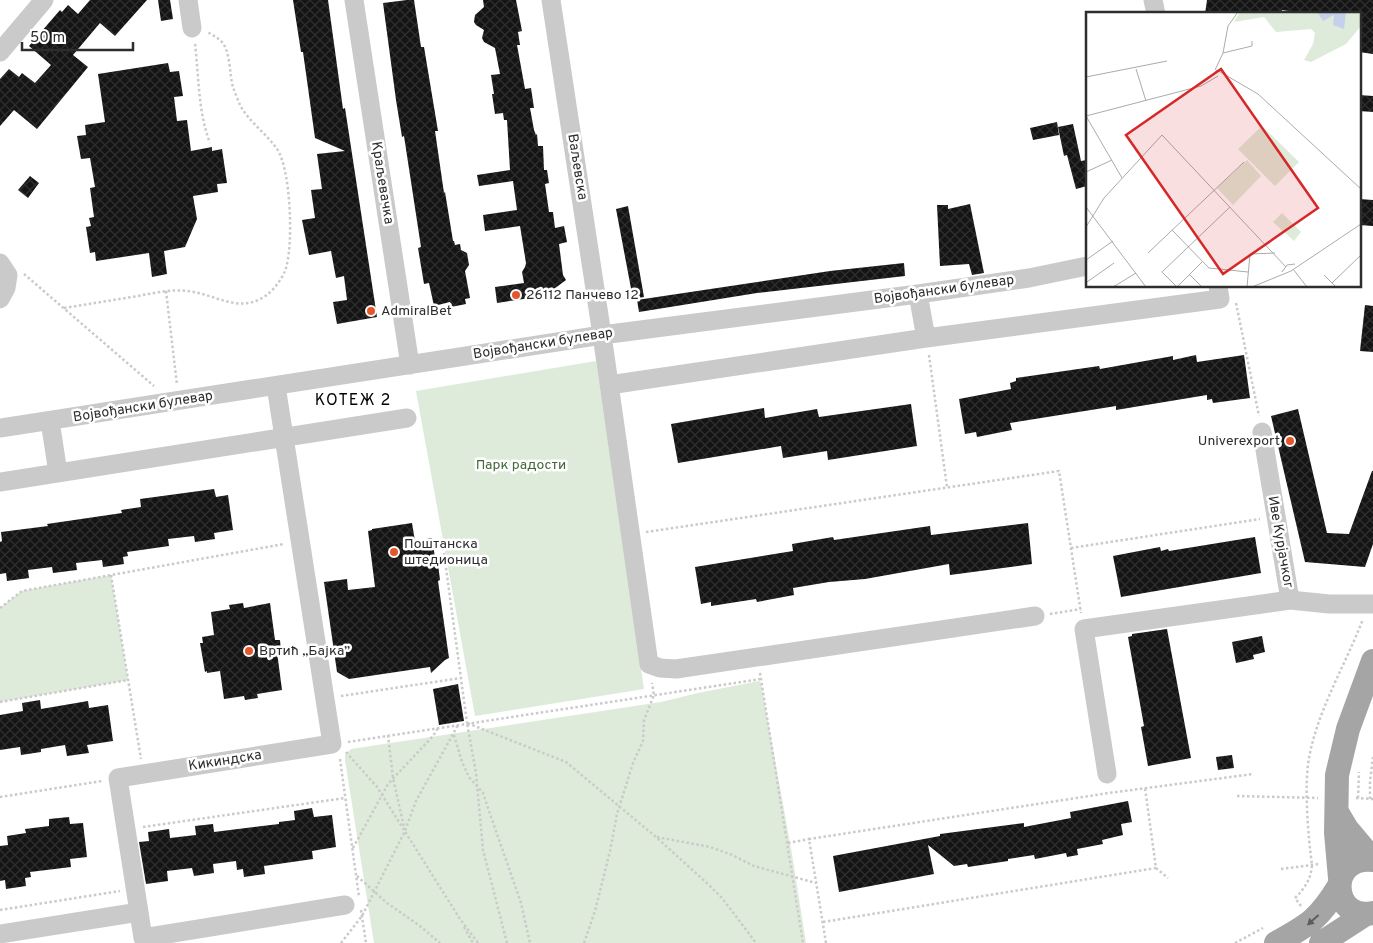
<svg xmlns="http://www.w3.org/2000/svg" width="1373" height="943" viewBox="0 0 1373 943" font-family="Overpass,sans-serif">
  <defs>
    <pattern id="building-cross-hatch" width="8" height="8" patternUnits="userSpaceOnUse" patternTransform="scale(1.25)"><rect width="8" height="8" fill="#141414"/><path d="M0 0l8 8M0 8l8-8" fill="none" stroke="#2e2e2e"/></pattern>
  </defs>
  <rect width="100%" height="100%" fill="#fff"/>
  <path fill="#deebda" d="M596,361L644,689L475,716L416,391Z
    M111,575L128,680L0,702V608L22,591Z
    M759,681L761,683L792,854L806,943H374L345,760V755L351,749L661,702L698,693Z"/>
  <path fill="url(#building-cross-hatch)" d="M90,0H147L115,36L100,23L73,55L88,67L37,129L14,110L0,126V79L9,69L19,77L22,73L35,83L51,65L29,46L60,10L62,12L68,5L78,14Z
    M158,0H170L173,19L161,21Z
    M293,0H328L343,109L345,108L377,317L337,324L333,302L347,300L344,276L336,278L331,251L309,255L302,220L315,218L311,190L322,189L317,154L345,151L315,138L303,52H301Z
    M407,0H414L421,47H424L438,131H435L444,193L445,192L453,241H454L455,245L460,244L461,250L467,253L469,265L465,271L470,298L465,299L466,304L451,307L450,302L434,306L429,283L424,284L418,248L421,247L404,136L402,137L396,100L383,3Z
    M483,0H516L522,31L518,32L520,45H517L525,89L531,88L534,108H530L534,130L536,135L537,134L538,146H543L544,170H547L549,183L545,184L549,212H553L555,228L564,226L567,242L559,244L563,275L566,280L554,289L536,291L537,297L497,303L495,287L524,283L522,272L525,267L526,263L520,226L485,231L483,215L517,210L513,181L479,186L477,175L510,170L507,120H504L503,113L495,114L492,94H494L491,75L500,74L495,48L484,42L482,38L484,30L476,25L474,22L475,15L484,7Z
    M1207,0H1373V54L1359,52L1361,14H1309L1282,10L1281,14H1205Z
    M168,63L170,72L179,71L183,96L174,97L177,121L187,120L191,151L212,147V151L222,149L227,183L217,184L218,192L193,196L197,219L185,247L164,251L167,274L152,277L149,253L96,261L95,252L90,253L86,227L91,226L89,218L94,217L90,188L95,187L90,158L81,159L77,136L86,135L85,125L105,122L98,74Z
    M1359,95L1373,96V112L1359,111Z
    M1057,122L1059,135L1033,140L1030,128Z
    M1073,124L1081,161L1087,160V186L1076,189L1067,155L1064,156L1058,127Z
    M30,176L39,183L28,198L18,190Z
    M1359,199L1373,200V226L1359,225Z
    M970,204L984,273L972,275L969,264L940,266L937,205H948V209Z
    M628,206L644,297L633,299L616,209Z
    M904,263L905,276L757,293L639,312L637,300L830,271Z
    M1365,305L1373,306V352L1360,351Z
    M1196,355L1197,362L1244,355L1250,398L1213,403L1212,399L1207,400V395L1116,410V406L1010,423L1012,430L977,437L976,432L965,434L959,399L1011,389L1010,383L1016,381V378L1099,366L1100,369L1173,356V360Z
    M911,404L917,446L828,460L827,451L783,458L781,446L678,463L671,424L764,408L765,418L817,409L819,417Z
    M1298,409L1327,533L1349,534L1372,471H1373V544L1365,567L1305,562L1271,416Z
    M214,489L216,497L228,495L233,530L214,533L215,539L195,542L194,536L168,539L169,546L127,552L128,556L123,557L124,564L103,567L102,560L76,563L77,570L53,573L52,567L28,570L29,578L7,581L6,573L0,574V542L2,541L1,532L48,526L47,524L122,513L121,510L141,507L140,499Z
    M412,523L415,541L432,538L436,564H438L440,580L438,581L449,658L445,660L431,673L430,667L349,679L337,672L324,582L347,579L348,590L375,587L368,531L372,530V529Z
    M1028,523L1032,564L950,575L949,564L865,579L829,582L793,588L794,595L757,602L756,599L711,606V602L701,604L695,567L793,551L792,544L833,537L834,540L930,526L931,535Z
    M1255,537L1261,573L1121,597L1113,556L1160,547L1161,551L1168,549L1169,551Z
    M243,603L244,608L270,603L275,640H280L281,652H277L282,690L257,694L258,698L245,700L244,696L224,699L220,671L207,673V671L205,672L200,643H203L202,637L214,635L211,612L230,609L229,605Z
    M1167,629L1191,758L1148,766L1141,727L1144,726L1128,637L1132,636V634Z
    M1262,636L1265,652L1253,655L1254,659L1236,663L1232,642Z
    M458,684L464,721L439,725L433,689Z
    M40,700L41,709L88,701L89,708L108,705L113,741L87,745L89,753L67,756L65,745L41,749V752L21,755L20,747L0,750V715L23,711L22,703Z
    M1232,755L1234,768L1218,770L1216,757Z
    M1128,801L1132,822L1121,824L1123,835L1102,840L1103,844L1077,849L1078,855L1067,857L1066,853L1035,859L1034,855L1008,859V861L968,867L967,864L954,866L928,845L934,874L839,892L833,856L940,836V834L1024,823V827L1071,818L1070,812Z
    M312,808L314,817L332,815L336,847L312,851L313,859L264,866L265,874L244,877L243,869L237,870L236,861L213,864L214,873L194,876L192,868L167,871L168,881L146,884L139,842L149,841L148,832L169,829L170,838L196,835L195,826L213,824L214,832L279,824V822L295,820L294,811Z
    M69,817L70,824L83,823L87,857L70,859L71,867L30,872L31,877L25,878L26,886L6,889L5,880L0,881V846L8,845L7,836L26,833L25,829L49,826V819Z"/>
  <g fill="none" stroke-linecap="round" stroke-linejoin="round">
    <path stroke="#cacaca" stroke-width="2.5" stroke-dasharray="2.5 2.5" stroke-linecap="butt" d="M195,44C199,77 198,112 210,143
      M24,274L154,386
      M166,291L177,385
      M1236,303L1259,416
      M64,308C89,304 113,300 138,296C154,293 171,289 187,291C212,293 236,312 260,299C270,295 281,281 285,271C294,248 291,169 277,149C266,133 249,122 240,105C238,100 235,93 233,87C229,74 231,51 221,41C217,37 212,35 208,32
      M929,355L947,487
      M646,532L1059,471L1081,613
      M1071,548L1260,519
      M444,553L467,723
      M111,575L141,759
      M0,608L22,591L284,544
      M1050,614L1081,609
      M760,673L803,943
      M341,696L461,678
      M0,702L128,680
      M388,735L393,778L404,827
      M454,735L462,762L469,777L483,793L489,811L521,903L530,943
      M348,742L761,679
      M346,752L377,787L460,919L478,943
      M340,759L359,897
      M1237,796L1318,798
      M0,797L102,781
      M1356,798L1373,799
      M1358,798L1359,772
      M1370,799V781L1373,757
      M143,827L345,798
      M657,837L710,847L730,854L754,866L816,883
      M788,843L809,839
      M353,848L388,784L433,736L438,728
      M1156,868L1168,878
      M1281,869L1319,864
      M357,876L387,903L420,926L440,943
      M1301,906L1295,898C1305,888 1311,879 1312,865C1308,836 1304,786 1309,758C1318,709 1345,666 1363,619
      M0,910L120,891
      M361,910L366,943
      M823,922L1156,868L1145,788
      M464,927L473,943
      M341,943L362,916L405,831L416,801L458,725
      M507,943L483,850L476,773L467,723L566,762L656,837L709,885L722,898L756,943
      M584,943L595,911L610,851L617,814L633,763L643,741L644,720L654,695L652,683
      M826,943L809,839L1109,793L1253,774
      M1235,943L1263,928"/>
    <path stroke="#cacaca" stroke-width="19" d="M188,0L192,28
      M354,0L410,365
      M551,0L602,335L649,664L660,668L676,669L1035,616
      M1153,0L1156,14
      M0,52L44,0
      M0,263L8,275L6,288L0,299
      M918,294L926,338
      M609,385L926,338L1220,299L1218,286
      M276,386L332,744L118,778L143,938L345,905
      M50,421L58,473
      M0,428L602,335L918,294L1029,278L1087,266
      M1262,432L1290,600L1329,604H1373
      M0,482L407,418
      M1107,774L1084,629L1290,600
      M0,934L139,912"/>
    <path stroke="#a5a5a5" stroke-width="24" d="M1337,812L1347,829L1373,860
      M1373,860C1326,855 1331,922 1373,913
      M1340,878L1336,833L1337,775L1348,729L1373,661
      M1276,943C1309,925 1319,919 1339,886
      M1321,943L1366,914"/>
  </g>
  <defs><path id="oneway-solid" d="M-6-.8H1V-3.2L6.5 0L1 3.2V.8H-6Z" transform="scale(1.25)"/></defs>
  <use fill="#5d5d5d" href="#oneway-solid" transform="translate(1313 920) rotate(138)"/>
  <g fill="#e6562c" stroke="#fff" stroke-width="2">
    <circle cx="516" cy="295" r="5"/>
    <circle cx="371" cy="311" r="5"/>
    <circle cx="1290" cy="441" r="5"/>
    <circle cx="394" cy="552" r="5"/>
    <circle cx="249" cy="651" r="5"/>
  </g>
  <g text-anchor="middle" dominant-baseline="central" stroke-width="5" stroke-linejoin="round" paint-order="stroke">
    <g font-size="14" fill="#2d2d2d" stroke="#fff">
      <text transform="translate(577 167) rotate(81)">Ваљевска</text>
      <text transform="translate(382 183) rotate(81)">Краљевачка</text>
      <text transform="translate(944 290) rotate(-8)">Војвођански булевар</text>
      <text transform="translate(543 344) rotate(-9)">Војвођански булевар</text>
      <text transform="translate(143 407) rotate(-9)">Војвођански булевар</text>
      <text transform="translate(1280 542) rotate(80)">Иве Курјачког</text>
      <text transform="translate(225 761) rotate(-9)">Кикиндска</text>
    </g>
    <g font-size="14" fill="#2d2d2d" stroke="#fff" text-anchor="start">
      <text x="526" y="295">26112 Панчево 12</text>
      <text x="381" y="311">AdmiralBet</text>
      <text x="1280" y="441" text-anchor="end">Univerexport</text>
      <text x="404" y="544">Поштанска<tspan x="404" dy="16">штедионица</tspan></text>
      <text x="259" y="651">Вртић „Бајка”</text>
    </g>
    <g font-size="14" fill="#42683a" stroke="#fff">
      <text x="521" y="465">Парк радости</text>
    </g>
    <g font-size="16" letter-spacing="1" fill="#000" stroke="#fff">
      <text x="353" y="401">КОТЕЖ 2</text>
    </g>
  </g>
  <g transform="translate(1086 12)">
    <rect width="275" height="275" fill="#fff"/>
    <path d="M176,114L213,150L189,174L152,137ZM161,148L175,164L147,193L131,176ZM196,201L215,220L208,229L187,210Z" fill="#deebda"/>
    <path d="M154,0H275V14L260,32L225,50L218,48L227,32L229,21L225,17L190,20L178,5L148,10Z" fill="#deebda"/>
    <path d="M231,0H260L258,17L247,13L248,3L237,9Z" fill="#c5d1eb"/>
    <path fill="none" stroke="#ababab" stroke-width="1" d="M137,41L166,34V29M50,57L60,89M129,58L137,41L142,14L152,0M126,63L131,58L172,82L275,177M0,65L81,49M0,104L36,166M0,104L115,74L132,64M0,160L26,148M0,195L60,275M0,215L18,186L76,123L200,255M86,218L123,256L162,260M62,241L158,150M0,248L27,229M207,257L221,275M196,260L201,253L209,252M103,262L116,275M238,263L250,275M1,270L28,251M246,271L275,243M27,275L50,261M91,275L76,260L144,195M91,275L116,250M161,275L164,242L189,241M166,275L205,259L275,212"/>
    <path fill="#d62828" fill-opacity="0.15" stroke="#d62828" stroke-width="2.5" d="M135,57L232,196L137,262L40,123Z"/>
    <rect width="275" height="275" fill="none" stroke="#2d2d2d" stroke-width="2.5"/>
  </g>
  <path d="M22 42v8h111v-8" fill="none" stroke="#2d2d2d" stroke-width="2.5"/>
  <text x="30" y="42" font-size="15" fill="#2d2d2d" stroke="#ffffff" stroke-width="4" paint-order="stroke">50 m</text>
</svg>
